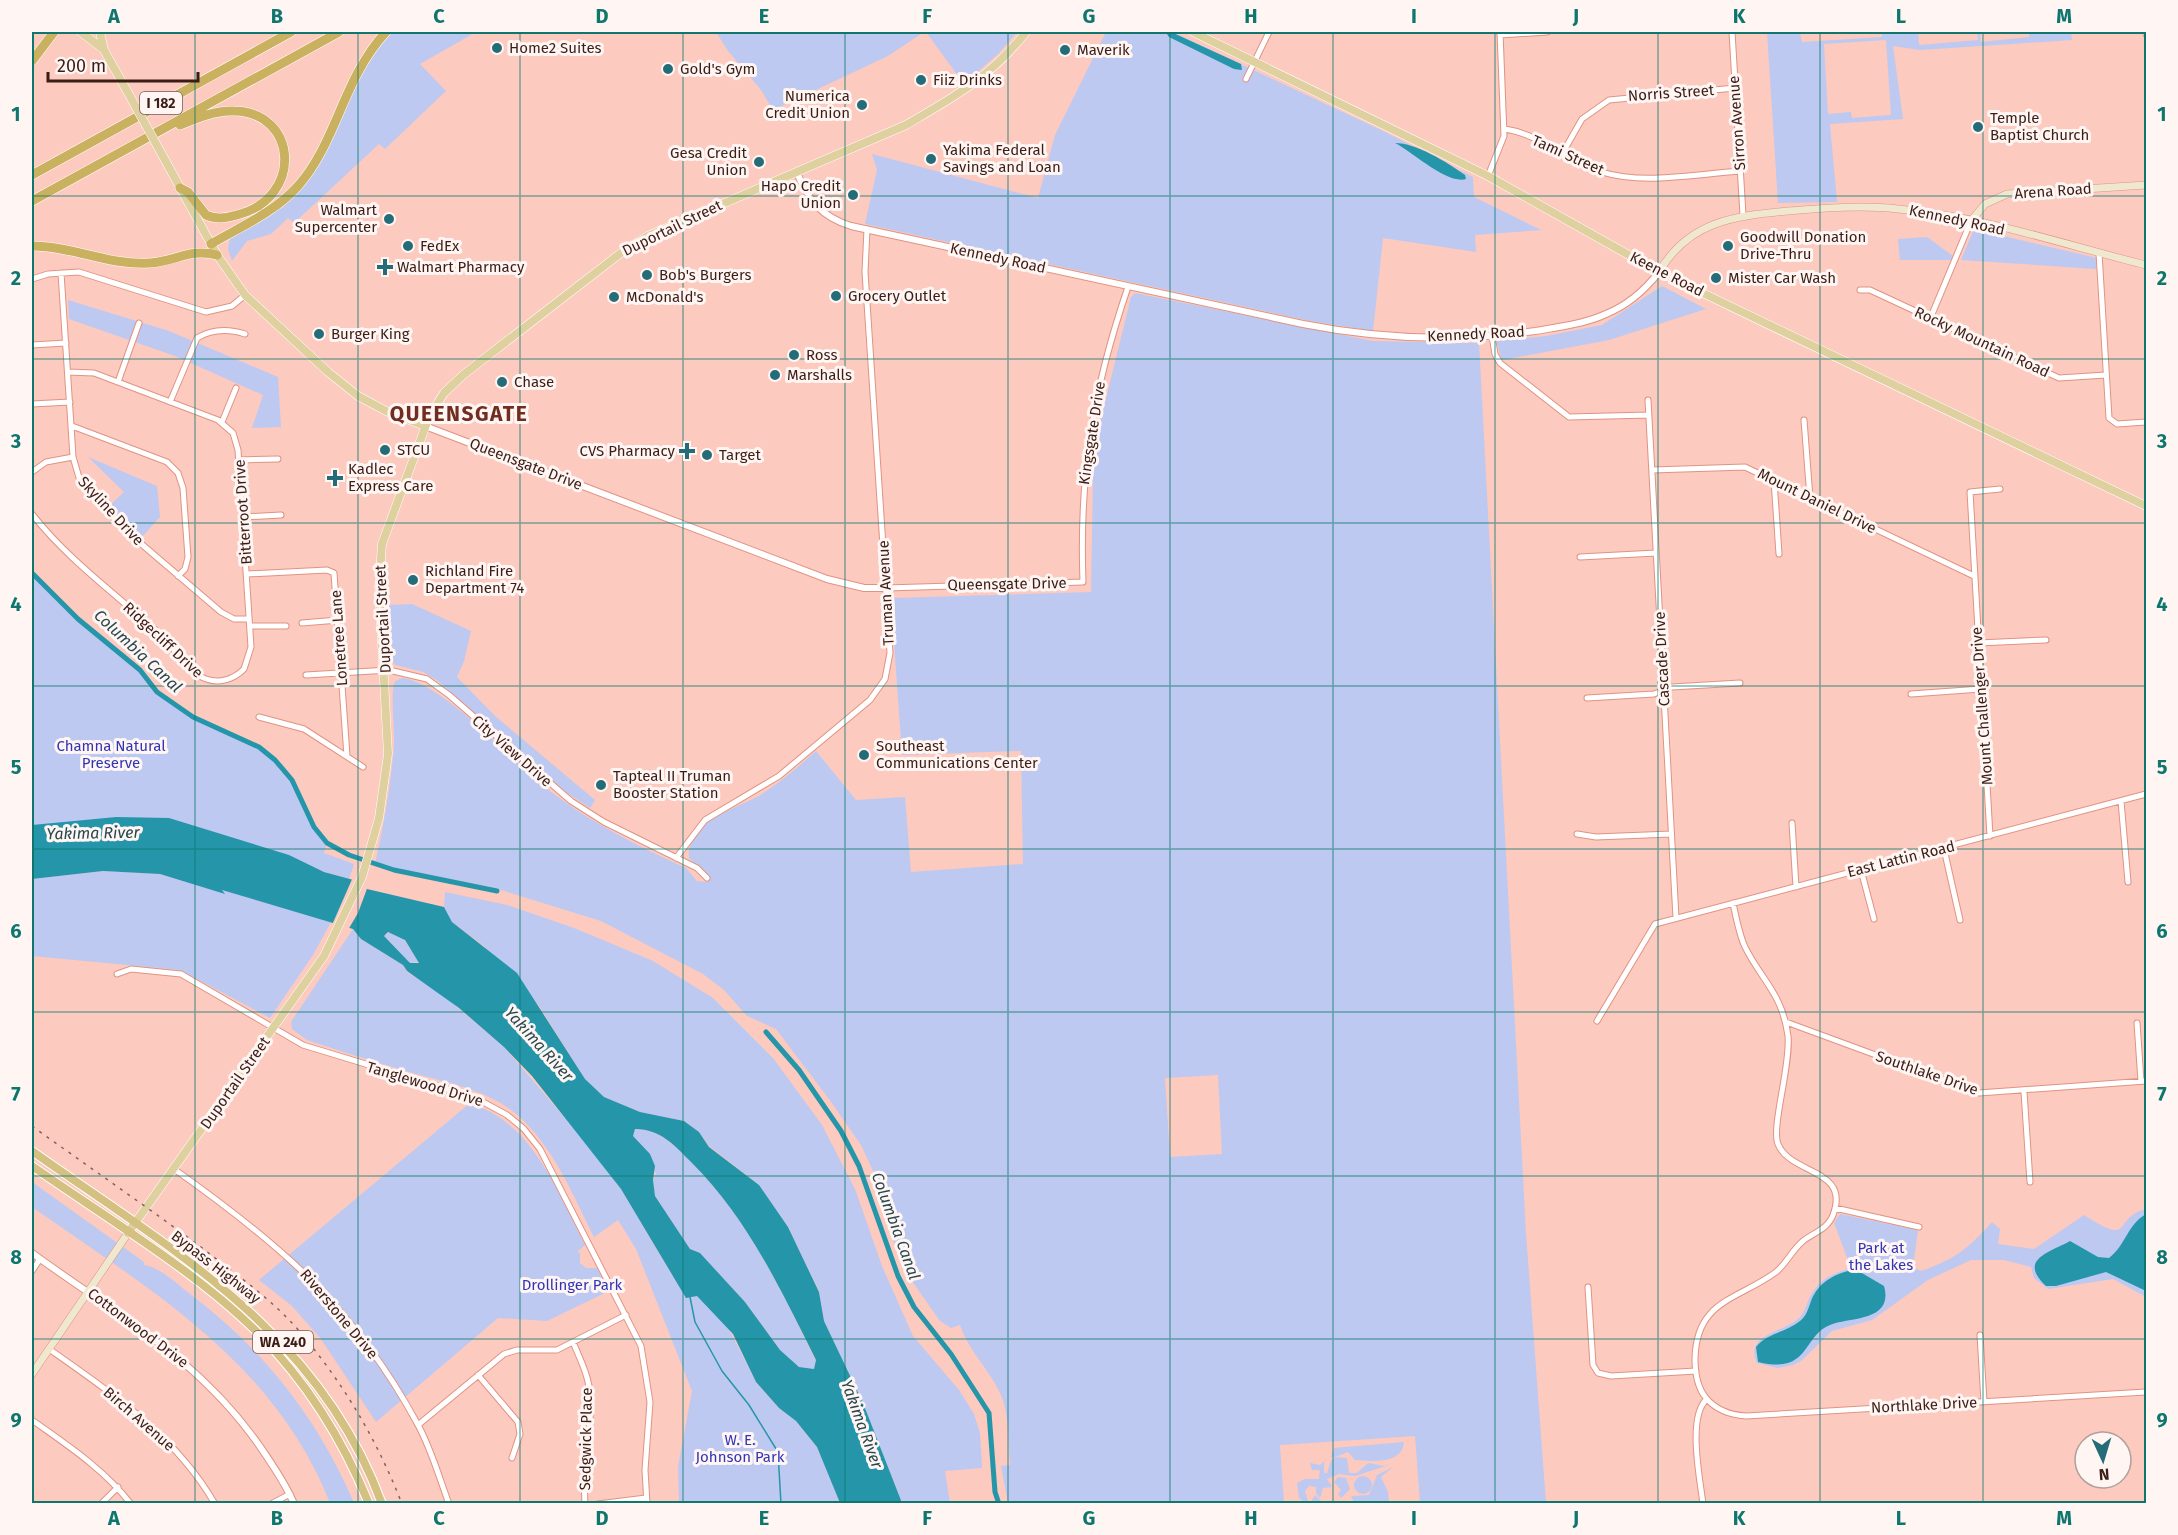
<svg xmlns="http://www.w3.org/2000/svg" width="2178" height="1535" viewBox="0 0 2178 1535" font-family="'Fira Sans',sans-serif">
  <rect width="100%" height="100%" fill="#fccabf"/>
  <path fill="#bdc9f1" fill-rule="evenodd" d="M393,32H476L420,64L446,91L385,149L379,144L294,223L288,218L271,234L247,241L232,261L228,249L230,238L283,207L302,189L351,91L377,47Z
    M716,32H924L888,56L773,110L761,90L728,51Z
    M926,32H1017L999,53L964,84Z
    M1106,32H1173L1383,131L1473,177L1474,197L1541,230L1475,235L1476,252L1383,238L1373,331L1310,321L865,224L877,170L872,154L1038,198L1055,135Z
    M1767,32H1800L1802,42L1882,37V32H1918L1919,45L1978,40L1977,32H1980L1981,42L2029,37V32H2071L2072,40L1920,50L1893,46L1903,119L1830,124L1837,202L1778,203ZM1886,40L1891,115L1852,118L1851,112L1828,114L1824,44Z
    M1974,229L2097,258L2096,269L1961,260Z
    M1927,237L1953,256L1951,260H1900L1898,239Z
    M1662,286L1706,309L1609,340L1502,360L1496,341L1546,336L1602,325Z
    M1135,293L1373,341L1479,343L1526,1233L1546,1503H1420L1415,1436L1280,1445L1284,1503H1008L1001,1466L1010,1465C1008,1443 1010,1416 1001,1395C990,1370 969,1352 960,1325L951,1328L940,1321L905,1271L896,1249L881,1188L861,1145L829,1099L776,1029L747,1016L724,990L703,974L601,921L491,887L375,864C384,824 391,785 394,745C395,729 390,693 395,681L403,678C446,685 517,766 554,794C595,825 640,847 686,868L697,881L707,882L710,878L689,858C687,818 740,809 765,792C783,780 799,766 816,751L856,800L905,797L911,872L1023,864L1021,751L902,755L891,601L893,598L1091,592L1093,476L1097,435L1131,297ZM1218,1075L1222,1154L1170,1157L1165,1078Z
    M68,300L169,331L278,377L281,427L252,428L263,395L175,356L69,319Z
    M88,457L157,486L160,517L140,539L108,507L124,492Z
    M32,573L78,619L140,670L157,692L193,717L259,747L275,760L292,780L314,827L327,843L324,853L354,864L349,879L318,870L32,838Z
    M412,604L471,631L464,661L457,677L495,716L595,800L590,808L558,787L438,681L423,672L395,665L392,660L389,605Z
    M103,871L160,874L223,893V889L331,922L313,955L270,1018L180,970L32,956V879Z
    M445,892L507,905L574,928L653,961L713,998L773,1058L822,1125L855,1189L882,1266L913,1336L959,1390L974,1414L980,1433L982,1468L945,1471L950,1503H902L863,1403L824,1321L819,1291L788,1227L759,1185L709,1146L699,1132L684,1121L640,1112L604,1097L585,1079L539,1006L484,946L452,922L444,907Z
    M353,929L361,939L403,965L407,972L438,991L504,1047L586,1142L621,1189L672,1275L706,1303L729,1329L756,1382L779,1408L796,1421L817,1447L840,1503H679L678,1467L692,1391L636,1249L618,1220L594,1237C574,1197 556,1153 524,1121C491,1088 441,1082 399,1069C368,1060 338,1050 307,1040L292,1029L291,1022Z
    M390,932L403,938L419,962L410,963L384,936Z
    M470,1103C533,1123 557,1191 585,1245L577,1252L580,1253V1263L586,1268H597L609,1291L547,1321L498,1318L376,1422L321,1339L292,1306L259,1280Z
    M635,1129C661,1129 675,1146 692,1163C748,1219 781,1290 816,1361L814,1369L799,1367L780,1350L745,1302L700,1253L690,1249L655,1196L653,1180L656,1173L632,1136Z
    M32,1182L144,1262V1265C160,1267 177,1284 190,1294C263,1349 318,1418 354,1503H330C274,1361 150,1290 32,1207Z
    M2146,1209V1297L2113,1279L2048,1289L2034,1278L2031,1267L2004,1260H1971L1928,1280L1872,1320L1832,1331L1801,1361L1793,1365L1778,1368L1757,1363C1744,1334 1783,1333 1799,1318C1803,1314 1806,1307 1808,1301C1817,1281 1830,1274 1851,1268L1834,1223L1840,1214L1918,1230L1913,1267L1921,1271C1954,1260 1969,1248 1992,1222L2000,1229L1998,1244L2034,1249L2084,1215C2135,1248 2111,1218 2146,1209Z
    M1404,1442C1402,1465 1372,1461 1355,1460L1348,1452L1335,1457L1347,1458L1349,1473H1357L1368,1463L1384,1466L1392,1464L1355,1476L1339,1474L1327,1479L1332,1487L1323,1488L1320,1498L1316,1493V1487L1309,1486L1305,1491L1308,1501L1311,1502L1315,1495L1321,1501L1320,1503H1306L1299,1498L1297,1483L1305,1479H1319L1320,1470H1312L1310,1463L1320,1465L1324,1461V1473H1327L1331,1461L1335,1457H1331L1334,1448Z
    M1393,1467L1381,1477L1388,1492L1389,1503L1354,1502L1351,1496L1369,1495L1377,1475Z
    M1354 1485a9 9 0 1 1 18 0a9 9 0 1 1-18 0Z
    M1338,1477L1346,1478L1350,1489L1341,1498L1338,1494L1341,1490L1334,1482Z"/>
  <path fill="#2596a9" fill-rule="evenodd" d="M1171,32L1241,64L1242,70L1234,69L1169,37L1167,34Z
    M1395,143C1416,143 1447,162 1465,175L1466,179C1448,185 1411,151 1395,143Z
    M116,817L169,818L289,855L324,872L361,882L367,889L444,907L452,922L517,973L585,1079L604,1097L640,1112L684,1121L699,1132L709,1147L759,1185L788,1227L819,1292L824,1321L863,1403L902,1503H840L817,1447L796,1421L779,1408L756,1382L733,1334L697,1296L686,1298L621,1189L532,1076L504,1047L459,1008L407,971L403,965L361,939L353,929L222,890L225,894L160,874L103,871L32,879V825ZM388,932L405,940L419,963H410L384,936ZM635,1129C661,1129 675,1146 692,1163C748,1219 781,1290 816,1360L814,1369L799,1367L780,1350L745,1302L700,1253L690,1249L655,1196L653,1180L655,1166L650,1154L633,1136Z
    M2146,1214V1291L2106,1272L2056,1286H2046C2017,1259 2051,1252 2070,1241L2098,1257L2109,1258C2126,1245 2127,1225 2146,1214Z
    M1855,1269L1884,1286C1894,1322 1850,1317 1830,1325C1802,1336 1810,1375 1758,1362L1756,1347C1767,1333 1787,1332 1800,1321C1807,1315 1808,1309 1811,1301C1819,1281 1835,1274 1855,1269Z"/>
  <path fill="#fccabf" d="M353,877L362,879L368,886L358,913L348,930L332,925Z"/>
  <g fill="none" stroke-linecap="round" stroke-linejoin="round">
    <path stroke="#2596a9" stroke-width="1.5" d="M690,1297L695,1322L722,1371L749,1405L778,1452L781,1504"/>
    <path stroke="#2596a9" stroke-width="5" d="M32,573L78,619L140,670L157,692L193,717L259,747L275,760L292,780L314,827L327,843L349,855L394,870L497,891
      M766,1032L799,1070L841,1131L859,1166L898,1276L914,1307L951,1354L989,1413L995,1492L999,1504"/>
    <g stroke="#e19382" stroke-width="7">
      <path id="minor" d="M1732,32L1743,215
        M2146,32V34
        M1500,35L1547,32
        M1246,79L1269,32
        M1505,129C1539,134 1569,161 1602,172C1642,185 1699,174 1740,171
        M1562,154L1582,119L1609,100L1735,88
        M1488,176L1504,136L1500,32
        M2099,253L2109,418L2117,424L2146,422
        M61,273L73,457L80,481L125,530L221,612L234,619H249
        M32,279L48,274L79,272L206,312L232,306L245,295
        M1860,290H1870L2059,378L2106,375
        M1930,319L1971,221
        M1492,336L1495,354L1500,363L1569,417L1649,415
        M32,345L66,343
        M118,382L139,323
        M1648,400L1676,918
        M170,402L197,338C212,329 229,329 245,334
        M32,404L70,402
        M1804,420L1810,498
        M222,422L236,388
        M72,426L167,462L178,473L183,488L188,557L185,569L178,576
        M239,460L278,459
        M1652,470L1745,467L1974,576
        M32,472L46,462L73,457
        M1774,480L1779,554
        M32,514C68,560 117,595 160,634C175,648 187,672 206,679C220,684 234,679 244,669L251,647L238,450L233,433L218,420L94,373L68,372
        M243,517L281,515
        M1580,557L1656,553
        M247,574L327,570L334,573L347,756
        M886,588L1083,582C1079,474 1093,389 1128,287
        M302,623L338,620
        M250,626H286
        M1978,643L2046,640
        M306,675L389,670L427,679L449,695L571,801L604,822L697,868L707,878
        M1911,694L1981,689
        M1587,698L1654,694L1672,687L1740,683
        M259,717L304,729L363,767
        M2121,801L2128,882
        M1792,823L1796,887
        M1577,834L1596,837L1671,834
        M1990,836L1970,492L2000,489
        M1944,849L1960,920
        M676,858L705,820L779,776L870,700L885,679L890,653L865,272L867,229
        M1861,870L1874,919
        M1733,903C1736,917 1739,934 1745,947C1762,981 1782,993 1788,1036C1791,1065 1771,1127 1778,1144C1790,1175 1851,1168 1833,1215C1828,1229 1813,1233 1803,1241C1792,1250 1787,1263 1776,1272C1738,1300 1696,1300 1695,1359C1695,1373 1697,1387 1706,1398C1716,1410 1731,1415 1746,1416L2146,1392
        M117,974L131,969L181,974L303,1045L474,1097L507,1115L524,1129L540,1149L641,1346L650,1402L645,1470L647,1504
        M1597,1021L1655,924L2146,794
        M1786,1022L1979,1093L2146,1081
        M2137,1023L2141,1081
        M2024,1092L2030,1182
        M174,1169C280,1244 354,1307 417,1423C431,1448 439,1477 449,1504
        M1835,1208L1919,1227
        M32,1271L40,1259
        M1588,1287L1593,1365L1598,1373L1611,1376L1696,1371
        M1980,1335L1984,1402
        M573,1342C580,1359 589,1376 590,1395C593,1431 582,1467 585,1504
        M49,1349C112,1393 176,1436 215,1504
        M478,1375L518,1422L520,1434L512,1458
        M32,1420C67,1445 104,1469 131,1504
        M418,1425L504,1354L517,1350H557L626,1315
        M101,1504L118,1487
        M271,1504L290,1494
        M598,1504L646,1498
        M1703,1504C1700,1479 1687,1416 1707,1399"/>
    </g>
    <g stroke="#e19382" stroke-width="8">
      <path id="tertiary" d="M797,173C809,200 821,217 851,226L1303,324C1379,339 1458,342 1535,331C1559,327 1584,324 1606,314C1628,305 1645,290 1659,272
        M425,426L827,579L864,588H886
        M32,1253C117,1315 199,1358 261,1448C273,1466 286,1484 294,1504"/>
    </g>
    <g stroke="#e19382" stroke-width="8">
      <path id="secondary" d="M1971,221L1985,204L2007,194L2146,185
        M1659,272C1689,221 1734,216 1788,211C1824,208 1861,205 1898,209C1982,216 2065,245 2146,265
        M32,1374L128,1233"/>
    </g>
    <g stroke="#fff" stroke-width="9">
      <path id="primary" d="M81,32L103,49
        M100,32L104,50L127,91
        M1193,32L1488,176L1659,272L2146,506
        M165,160L217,255L245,295L328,372L358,396L386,411L425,426
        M128,1233L324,956L362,877L379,818L388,754L379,587L382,544L429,417L444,393L463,375L626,249L648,236L906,125C954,97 991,77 1026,32"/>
    </g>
    <g stroke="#fff" stroke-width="10">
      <path id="trunk" d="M32,1151C172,1250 320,1332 382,1504
        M32,1166C105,1217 196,1271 258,1333C307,1382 343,1440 369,1504"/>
    </g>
    <g stroke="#fff" stroke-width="10">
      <path id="motorway" d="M32,61L54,32
        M180,125C197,118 216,110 234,111C298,112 304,198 237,215C227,218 216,220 206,215L188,192L180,188
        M32,175L291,32
        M32,201L339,32
        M211,244C240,227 275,212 298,186C337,142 343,78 386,32
        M32,246C72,246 110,266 150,263C177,261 190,248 217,255"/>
    </g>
    <use href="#minor" stroke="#fff" stroke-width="5"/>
    <use href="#tertiary" stroke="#fff" stroke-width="6"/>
    <use href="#secondary" stroke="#efe8cf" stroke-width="7"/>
    <use href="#primary" stroke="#dfd0a0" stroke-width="8"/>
    <use href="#trunk" stroke="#d4c080" stroke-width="8"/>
    <use href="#motorway" stroke="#cab160" stroke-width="9"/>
    <path stroke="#876159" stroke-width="1.5" stroke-dasharray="3 6" stroke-linecap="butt" d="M32,1126C90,1168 149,1208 206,1251C238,1276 274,1301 300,1332C344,1384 377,1440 402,1504"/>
    <g stroke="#fff" stroke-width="9" stroke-linecap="butt">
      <path id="primary-bridge" d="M127,91L165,160"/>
    </g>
    <use href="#primary-bridge" stroke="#dfd0a0" stroke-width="8"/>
  </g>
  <path fill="none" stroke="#0f766e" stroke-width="1.5" stroke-opacity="0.55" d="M195,32V1504M358,32V1504M520,32V1504M683,32V1504M845,32V1504M1008,32V1504M1170,32V1504M1333,32V1504M1495,32V1504M1658,32V1504M1820,32V1504M1983,32V1504M32,196H2146M32,359H2146M32,523H2146M32,686H2146M32,849H2146M32,1012H2146M32,1176H2146M32,1339H2146"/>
  <g fill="#256c79" stroke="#fff6f4" stroke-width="2">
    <circle cx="497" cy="48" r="6"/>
    <circle cx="1065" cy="50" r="6"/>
    <circle cx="668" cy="69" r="6"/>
    <circle cx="921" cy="80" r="6"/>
    <circle cx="862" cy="105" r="6"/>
    <circle cx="1978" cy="127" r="6"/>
    <circle cx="931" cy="159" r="6"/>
    <circle cx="759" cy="162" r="6"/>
    <circle cx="853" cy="195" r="6"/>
    <circle cx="389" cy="219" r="6"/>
    <circle cx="408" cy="246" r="6"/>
    <circle cx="1728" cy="246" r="6"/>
    <path d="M382 258h6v6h6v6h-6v6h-6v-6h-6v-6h6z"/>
    <circle cx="647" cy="275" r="6"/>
    <circle cx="1716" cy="278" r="6"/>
    <circle cx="836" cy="296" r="6"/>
    <circle cx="614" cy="297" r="6"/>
    <circle cx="319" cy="334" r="6"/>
    <circle cx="794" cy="355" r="6"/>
    <circle cx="775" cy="375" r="6"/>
    <circle cx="502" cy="382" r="6"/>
    <circle cx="385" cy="450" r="6"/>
    <path d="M684 442h6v6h6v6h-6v6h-6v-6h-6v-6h6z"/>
    <circle cx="707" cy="455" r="6"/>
    <path d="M332 469h6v6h6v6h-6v6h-6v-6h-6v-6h6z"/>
    <circle cx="413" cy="580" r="6"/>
    <circle cx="864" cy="755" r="6"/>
    <circle cx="601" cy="785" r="6"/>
  </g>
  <g text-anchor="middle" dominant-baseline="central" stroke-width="6" stroke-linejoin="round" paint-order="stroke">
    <g fill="#fff6f4" stroke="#765e59" stroke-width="1.5">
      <rect x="140" y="92" width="42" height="22" rx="4.5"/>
      <rect x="253" y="1331" width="60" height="22" rx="4.5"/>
    </g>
    <g font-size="14" font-weight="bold" fill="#3b1d16">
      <text x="161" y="103">I 182</text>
      <text x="283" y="1342">WA 240</text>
    </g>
    <g font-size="15" fill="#3b1d16" stroke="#fff6f4" text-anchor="start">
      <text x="509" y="48">Home2 Suites</text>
      <text x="1077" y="50">Maverik</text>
      <text x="680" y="69">Gold's Gym</text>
      <text x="933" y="80">Fiiz Drinks</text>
      <text x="850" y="96" text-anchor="end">Numerica<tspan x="850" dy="17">Credit Union</tspan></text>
      <text x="1990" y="118">Temple<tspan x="1990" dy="17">Baptist Church</tspan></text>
      <text x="943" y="150">Yakima Federal<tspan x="943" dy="17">Savings and Loan</tspan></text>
      <text x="747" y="153" text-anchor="end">Gesa Credit<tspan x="747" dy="17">Union</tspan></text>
      <text x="841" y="186" text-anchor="end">Hapo Credit<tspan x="841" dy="17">Union</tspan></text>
      <text x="377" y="210" text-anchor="end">Walmart<tspan x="377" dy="17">Supercenter</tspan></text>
      <text x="1740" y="237">Goodwill Donation<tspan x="1740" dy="17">Drive-Thru</tspan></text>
      <text x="420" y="246">FedEx</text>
      <text x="397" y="267">Walmart Pharmacy</text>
      <text x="659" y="275">Bob's Burgers</text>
      <text x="1728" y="278">Mister Car Wash</text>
      <text x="848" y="296">Grocery Outlet</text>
      <text x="626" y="297">McDonald's</text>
      <text x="331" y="334">Burger King</text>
      <text x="806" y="355">Ross</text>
      <text x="787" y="375">Marshalls</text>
      <text x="514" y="382">Chase</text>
      <text x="397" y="450">STCU</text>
      <text x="675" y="451" text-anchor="end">CVS Pharmacy</text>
      <text x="719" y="455">Target</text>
      <text x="348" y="469">Kadlec<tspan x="348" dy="17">Express Care</tspan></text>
      <text x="425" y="571">Richland Fire<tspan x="425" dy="17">Department 74</tspan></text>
      <text x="876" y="746">Southeast<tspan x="876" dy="17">Communications Center</tspan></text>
      <text x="613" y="776">Tapteal II Truman<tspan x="613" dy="17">Booster Station</tspan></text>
    </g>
    <g font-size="15" fill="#3b1d16" stroke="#fff6f4">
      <text transform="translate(1671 93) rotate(-4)">Norris Street</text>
      <text transform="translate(1737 123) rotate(-94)">Sirron Avenue</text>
      <text transform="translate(1568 155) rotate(24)">Tami Street</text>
      <text transform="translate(2053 191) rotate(-4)">Arena Road</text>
      <text transform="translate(1957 220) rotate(12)">Kennedy Road</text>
      <text transform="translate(672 228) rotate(-26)">Duportail Street</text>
      <text transform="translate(998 258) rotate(12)">Kennedy Road</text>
      <text transform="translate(1667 274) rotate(27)">Keene Road</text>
      <text transform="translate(1476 334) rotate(-3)">Kennedy Road</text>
      <text transform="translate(1982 342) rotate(25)">Rocky Mountain Road</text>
      <text transform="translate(1092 433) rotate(-81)">Kingsgate Drive</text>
      <text transform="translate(526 464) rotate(21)">Queensgate Drive</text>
      <text transform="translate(1817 501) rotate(26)">Mount Daniel Drive</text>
      <text transform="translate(111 511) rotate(47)">Skyline Drive</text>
      <text transform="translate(243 512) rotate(-94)">Bitterroot Drive</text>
      <text transform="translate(1007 584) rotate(-1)">Queensgate Drive</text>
      <text transform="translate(886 593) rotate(-93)">Truman Avenue</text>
      <text transform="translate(383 619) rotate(-93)">Duportail Street</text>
      <text transform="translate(339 638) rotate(-94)">Lonetree Lane</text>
      <text transform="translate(163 640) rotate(43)">Ridgecliff Drive</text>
      <text transform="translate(1662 659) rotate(-93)">Cascade Drive</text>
      <text transform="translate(1982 706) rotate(-94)">Mount Challenger Drive</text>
      <text transform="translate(512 751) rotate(41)">City View Drive</text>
      <text transform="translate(1901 859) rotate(-14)">East Lattin Road</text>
      <text transform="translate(1927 1073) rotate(19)">Southlake Drive</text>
      <text transform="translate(235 1083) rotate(-55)">Duportail Street</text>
      <text transform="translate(425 1084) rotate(17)">Tanglewood Drive</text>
      <text transform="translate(216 1267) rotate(38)">Bypass Highway</text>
      <text transform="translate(339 1314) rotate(50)">Riverstone Drive</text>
      <text transform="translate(138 1328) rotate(37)">Cottonwood Drive</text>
      <text transform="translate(1924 1405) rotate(-3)">Northlake Drive</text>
      <text transform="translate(139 1419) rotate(41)">Birch Avenue</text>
      <text transform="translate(586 1439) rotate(-89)">Sedgwick Place</text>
    </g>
    <g font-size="15" fill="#3035b4" stroke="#fff6f4">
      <text x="111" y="746">Chamna Natural<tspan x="111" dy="17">Preserve</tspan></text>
      <text x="1881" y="1248">Park at<tspan x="1881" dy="17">the Lakes</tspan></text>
      <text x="572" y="1285">Drollinger Park</text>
      <text x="740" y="1440">W. E.<tspan x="740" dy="17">Johnson Park</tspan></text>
    </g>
    <g font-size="16" font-style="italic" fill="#28484f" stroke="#fff6f4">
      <text transform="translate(138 651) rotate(43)">Columbia Canal</text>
      <text transform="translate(93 833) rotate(-1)">Yakima River</text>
      <text transform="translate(539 1044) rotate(48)">Yakima River</text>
      <text transform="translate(896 1226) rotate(70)">Columbia Canal</text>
      <text transform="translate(862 1424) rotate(70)">Yakima River</text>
    </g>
    <g font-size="21" font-weight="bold" letter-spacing="1.5" fill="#702d20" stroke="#fff6f4">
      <text x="459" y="414">QUEENSGATE</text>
    </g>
  </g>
  <rect width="2178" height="1535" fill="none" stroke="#fff6f4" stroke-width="66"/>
  <g transform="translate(2103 1460) rotate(176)"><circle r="28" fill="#fff6f4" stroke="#b19f9b" stroke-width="1.5"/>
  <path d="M0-4.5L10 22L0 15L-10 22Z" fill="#256c79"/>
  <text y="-9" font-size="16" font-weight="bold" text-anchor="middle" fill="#3b1d16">N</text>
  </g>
  <path d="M48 72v9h150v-9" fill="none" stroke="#3b1d16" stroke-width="3"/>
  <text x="57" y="72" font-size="18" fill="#3b1d16" stroke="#fff6f4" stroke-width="4.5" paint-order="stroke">200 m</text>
  <rect x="33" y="33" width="2112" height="1469" fill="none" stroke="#0f766e" stroke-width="2"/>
  <g font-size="20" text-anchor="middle" font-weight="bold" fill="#0f766e">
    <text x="114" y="23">A</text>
    <text x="277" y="23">B</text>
    <text x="439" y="23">C</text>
    <text x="602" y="23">D</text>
    <text x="764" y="23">E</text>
    <text x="927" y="23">F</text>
    <text x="1089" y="23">G</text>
    <text x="1251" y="23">H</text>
    <text x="1414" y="23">I</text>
    <text x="1576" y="23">J</text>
    <text x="1739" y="23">K</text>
    <text x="1901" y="23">L</text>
    <text x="2064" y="23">M</text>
    <text x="16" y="121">1</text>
    <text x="2162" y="121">1</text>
    <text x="16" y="285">2</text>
    <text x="2162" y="285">2</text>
    <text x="16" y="448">3</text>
    <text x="2162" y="448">3</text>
    <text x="16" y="611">4</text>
    <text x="2162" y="611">4</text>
    <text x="16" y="774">5</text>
    <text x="2162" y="774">5</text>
    <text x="16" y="938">6</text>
    <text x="2162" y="938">6</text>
    <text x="16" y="1101">7</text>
    <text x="2162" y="1101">7</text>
    <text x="16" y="1264">8</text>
    <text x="2162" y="1264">8</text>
    <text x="16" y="1427">9</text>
    <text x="2162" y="1427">9</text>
    <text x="114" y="1525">A</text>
    <text x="277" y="1525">B</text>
    <text x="439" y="1525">C</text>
    <text x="602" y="1525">D</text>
    <text x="764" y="1525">E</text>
    <text x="927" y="1525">F</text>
    <text x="1089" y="1525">G</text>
    <text x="1251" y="1525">H</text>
    <text x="1414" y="1525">I</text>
    <text x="1576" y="1525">J</text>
    <text x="1739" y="1525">K</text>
    <text x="1901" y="1525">L</text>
    <text x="2064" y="1525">M</text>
  </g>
</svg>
